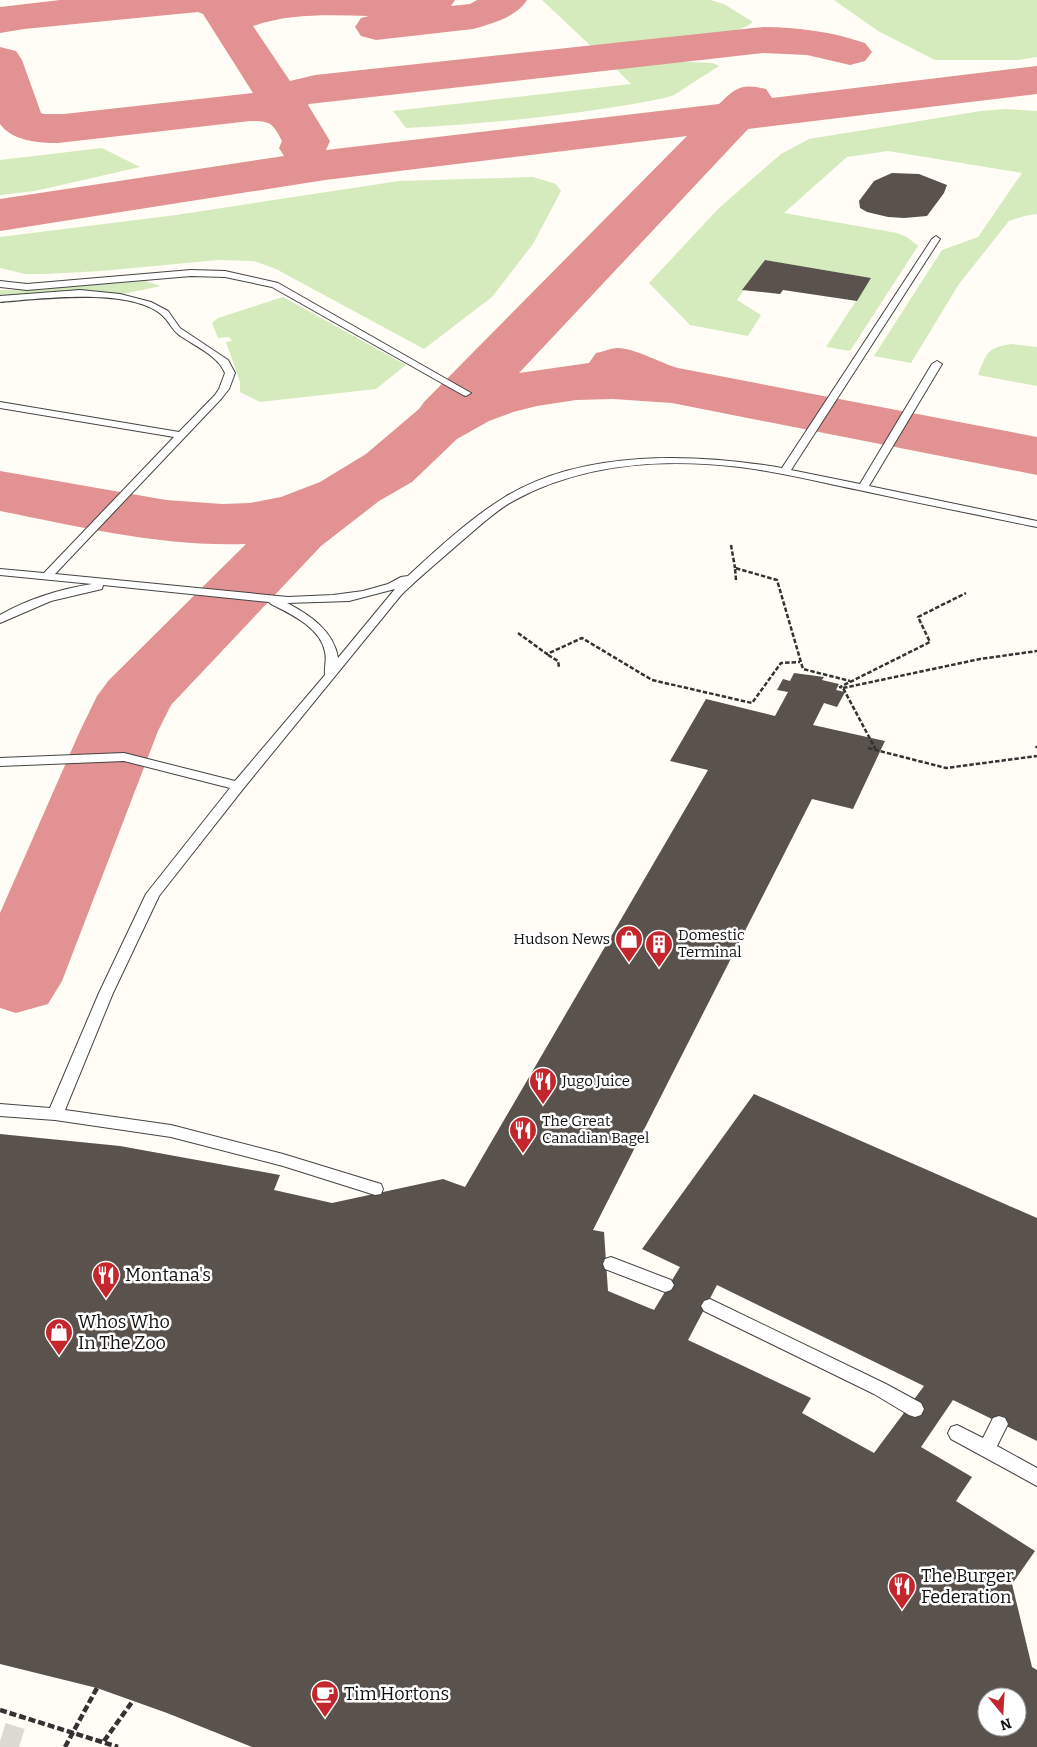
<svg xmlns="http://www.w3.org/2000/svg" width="1037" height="1747" viewBox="0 0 1037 1747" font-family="Bitter,serif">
  <rect width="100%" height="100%" fill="#fffdf5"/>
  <path fill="#d5ebbd" d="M542,0H710L724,4L753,22C724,44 631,46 593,48Z
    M834,0H1037V57L1018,60H935L878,31Z
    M671,61L713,63L719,66L674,95L665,98C579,115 494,123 406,128L393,111L631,84L614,67Z
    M1006,109L1037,111V214L1024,216L1009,221L959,284L911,363L874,356L942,250L978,237L1022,173L888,151L847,157L784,213L897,233L907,237L918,246L850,351L826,347L871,278L765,260L737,300L761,315L748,336L690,325L649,283L719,208L781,154L809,139L981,111Z
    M102,148L140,167L35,191L0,195V160Z
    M533,177L556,184L561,191L533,244L492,297L424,349L276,269L254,261L218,260L102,271L44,274H25L0,268V237L176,215L399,181Z
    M145,281L161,286L123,294L73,290L0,296V290H34Z
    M283,297L406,365L376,389L260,402L240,392V382L226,342L232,341L229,337L218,338L212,323L218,318Z
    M1011,344L1037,347V386L978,375C987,353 986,348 1011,344Z"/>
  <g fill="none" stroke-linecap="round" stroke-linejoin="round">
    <path fill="#e29292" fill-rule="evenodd" d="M60,0H455L451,6L470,4L477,0H527C515,18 493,23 473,29L376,40L361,36L355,27L361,18L369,16C331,15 290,13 253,26L290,81L315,75L763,27C798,27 832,32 865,43L872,52L865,61L850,65L807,55L763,53L309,104L308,105L330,141L326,150L719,104C736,87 742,83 766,89L772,98L1037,66V94L748,129L519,373L589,363L596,353C602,352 609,349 616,348C633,347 660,363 678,368L1037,437V475L672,403L613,399L576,400L537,406L513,412L489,421L457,439L412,482L379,501L321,546L171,705L158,731L62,981L48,1004L16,1013L0,1008V913L80,731L97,696L109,680L246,544C163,547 80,527 0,511V471L166,500L222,504L250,503L281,497L320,482L366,454L419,409L424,402L687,136L325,180L0,231V199L284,156L279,148L282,141C273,123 270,121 250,121L58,143C39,143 12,141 0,124V47L16,51L22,60L41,113L44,114H64L253,93L203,14L198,12L24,29L0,33V7Z"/>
  </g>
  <path fill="#5a524d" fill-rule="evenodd" d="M892,173L919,174L947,185L944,193L927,216L904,218L888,217L867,212L860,208L859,201L874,181Z
    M765,260L871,278L857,301L783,290L780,294L742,290Z
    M794,673L824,677L822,680L839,684L836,690L845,692L837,707L824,703L813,725L885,741L853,809L812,799L593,1230L604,1232L608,1291L654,1310L680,1267L642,1249L754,1094L1037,1218V1441L953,1400L921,1447L972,1477L956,1501L1035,1551L1012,1584L1032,1667L1037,1670V1747H252L167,1713L97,1688L0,1664V1134L120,1146L280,1175L274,1190L332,1203L443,1179L465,1187L708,770L670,761L706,699L775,716L788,692L777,690L783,679L790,681ZM717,1285L924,1386L874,1453L802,1413L811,1398L688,1340ZM987,1697H1017V1727H987Z"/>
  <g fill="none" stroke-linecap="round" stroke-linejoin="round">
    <path stroke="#dbdad3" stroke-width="38" stroke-dasharray="38 19" stroke-linecap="butt" d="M0,1741L19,1747"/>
    <g stroke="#444" stroke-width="2">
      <path id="lane" d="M936,236L940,239L791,470L860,484L932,364L937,361L942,364L869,486L1037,521V527C978,515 918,503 859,490C820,482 780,472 740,467C665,458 583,463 515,500C498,509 484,522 470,534C447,554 424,573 402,594L243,789L159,896L113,993L65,1110L171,1125L283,1154L381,1184L383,1189L381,1194L375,1195L283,1166L171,1137L55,1120L0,1116V1104L50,1108L99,993L146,894L230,788L124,761L0,766V758L124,753L235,781L325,675C324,668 327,660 325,652C321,628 291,614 271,604L269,602L103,585L102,589L51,601L0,623V615C28,599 60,589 92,584L0,575V569L44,573L174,437L0,408V402L179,432L215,395L219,389L225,373C218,356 197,347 182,337C172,331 170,322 162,315C129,287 40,299 0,302V296L80,290L120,294L151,302L168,311L180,328L228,360L235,373L229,389L221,399L55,574L288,597L333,595L363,591L388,584L401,577L408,576C436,550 472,517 505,497C583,449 695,453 782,468L932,239ZM395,589L338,658C334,631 310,615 287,603L349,601Z
        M191,270L225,271L278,283L471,393L466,396L463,395L272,287L225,277L191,276L27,290L0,287V281L27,284Z
        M611,1257L671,1280L674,1285L671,1290L665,1292L605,1269L603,1264L605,1259Z
        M710,1299L886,1384L921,1403L924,1409L921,1415L915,1417L909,1415L874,1394L704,1311L701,1306L704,1301Z
        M999,1416L1005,1418L1008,1424L997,1446L1037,1468V1486L951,1439L948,1433L951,1427L957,1425L983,1438L993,1418Z"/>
    </g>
    <path stroke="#333" stroke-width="2.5" stroke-dasharray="4.5 2" stroke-linecap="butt" d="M731,545L735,568
      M736,580L735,568L777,580L803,669L850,681
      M518,633L547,654L582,638L652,680L752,703L781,663L800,662
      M548,655L558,661L559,667
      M843,688L980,659L1037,651
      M1036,746L1037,748
      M868,748L946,768L1037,756
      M876,750L843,688L840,687L930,642L918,617L966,593"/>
    <path stroke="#333" stroke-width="4.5" stroke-dasharray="7 3" stroke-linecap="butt" d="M0,1710L118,1747
      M104,1741L132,1702
      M65,1747L97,1688"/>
    <use href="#lane" fill="#fff" fill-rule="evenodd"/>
  </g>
  <defs>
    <g id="shop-pin" transform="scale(1.4375)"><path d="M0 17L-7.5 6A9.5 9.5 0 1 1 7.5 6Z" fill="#c4262e" stroke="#fff"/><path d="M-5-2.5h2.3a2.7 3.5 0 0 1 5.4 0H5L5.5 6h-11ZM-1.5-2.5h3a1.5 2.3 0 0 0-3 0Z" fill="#fff"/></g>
    <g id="building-pin" transform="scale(1.4375)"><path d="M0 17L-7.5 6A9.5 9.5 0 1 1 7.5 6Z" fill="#c4262e" stroke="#fff"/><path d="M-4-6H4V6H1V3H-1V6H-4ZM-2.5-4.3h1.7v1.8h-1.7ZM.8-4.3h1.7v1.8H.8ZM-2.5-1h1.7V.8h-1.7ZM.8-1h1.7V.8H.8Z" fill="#fff"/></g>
    <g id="restaurant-pin" transform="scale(1.4375)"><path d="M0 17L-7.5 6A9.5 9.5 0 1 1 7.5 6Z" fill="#c4262e" stroke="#fff"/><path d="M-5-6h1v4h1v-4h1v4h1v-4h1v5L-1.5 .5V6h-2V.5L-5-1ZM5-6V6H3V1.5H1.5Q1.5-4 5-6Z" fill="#fff"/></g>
    <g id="cafe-pin" transform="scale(1.4375)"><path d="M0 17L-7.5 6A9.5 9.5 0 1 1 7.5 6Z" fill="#c4262e" stroke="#fff"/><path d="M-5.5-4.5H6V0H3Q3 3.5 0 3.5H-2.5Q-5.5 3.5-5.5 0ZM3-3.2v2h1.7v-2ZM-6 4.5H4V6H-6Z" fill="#fff"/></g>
  </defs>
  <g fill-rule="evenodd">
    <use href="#shop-pin" x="629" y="939"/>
    <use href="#building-pin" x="659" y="944"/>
    <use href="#restaurant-pin" x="543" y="1081"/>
    <use href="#restaurant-pin" x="523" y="1130"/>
    <use href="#restaurant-pin" x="106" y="1275"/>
    <use href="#shop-pin" x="59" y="1332"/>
    <use href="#restaurant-pin" x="902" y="1586"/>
    <use href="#cafe-pin" x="325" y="1694"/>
  </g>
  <g text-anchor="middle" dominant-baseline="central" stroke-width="5" stroke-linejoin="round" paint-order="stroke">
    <g font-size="15" fill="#111" stroke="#fff" text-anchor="start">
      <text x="678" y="935">Domestic<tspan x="678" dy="17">Terminal</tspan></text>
      <text x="610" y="939" text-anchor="end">Hudson News</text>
      <text x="562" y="1081">Jugo Juice</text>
      <text x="542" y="1121">The Great<tspan x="542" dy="17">Canadian Bagel</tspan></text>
    </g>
    <g font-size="18" fill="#111" stroke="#fff" text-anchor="start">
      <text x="125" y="1275">Montana's</text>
      <text x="78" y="1322">Whos Who<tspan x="78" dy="21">In The Zoo</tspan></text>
      <text x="921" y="1576">The Burger<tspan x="921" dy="21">Federation</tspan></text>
      <text x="344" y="1694">Tim Hortons</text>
    </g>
  </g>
  <g transform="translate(1002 1712) rotate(162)"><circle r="24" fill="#ffffff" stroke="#a0a0a0"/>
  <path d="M0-4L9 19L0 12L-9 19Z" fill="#c4262e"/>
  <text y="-8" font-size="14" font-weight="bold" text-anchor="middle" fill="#111111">N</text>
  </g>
</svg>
